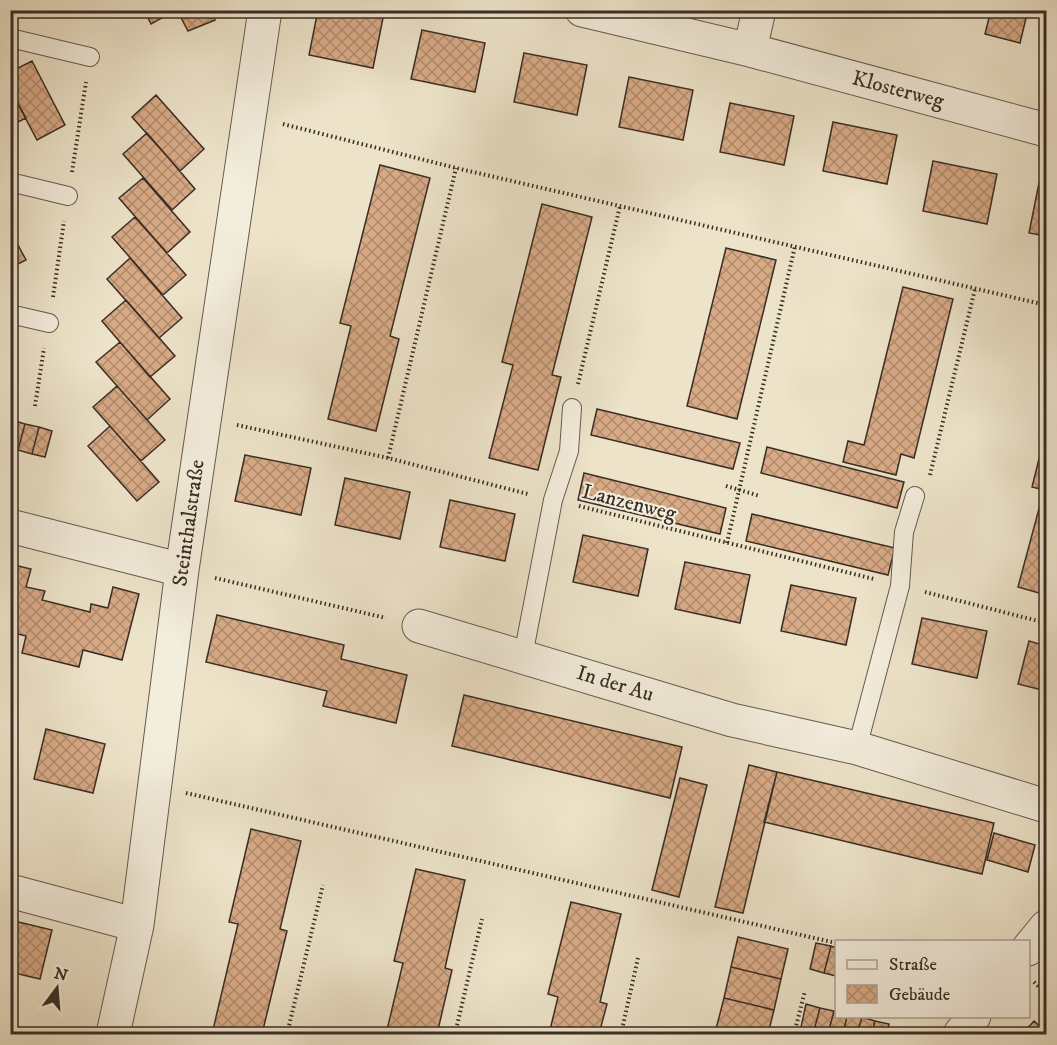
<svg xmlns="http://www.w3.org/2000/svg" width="1057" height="1045" viewBox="0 0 1057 1045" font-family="'IM FELL DW Pica',serif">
  <defs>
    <pattern id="building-cross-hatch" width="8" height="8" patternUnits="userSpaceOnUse" patternTransform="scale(1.5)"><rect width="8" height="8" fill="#d8aa86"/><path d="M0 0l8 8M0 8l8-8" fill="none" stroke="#b08b6d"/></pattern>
  </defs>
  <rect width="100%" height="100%" fill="#ede3c9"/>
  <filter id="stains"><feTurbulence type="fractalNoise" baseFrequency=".00333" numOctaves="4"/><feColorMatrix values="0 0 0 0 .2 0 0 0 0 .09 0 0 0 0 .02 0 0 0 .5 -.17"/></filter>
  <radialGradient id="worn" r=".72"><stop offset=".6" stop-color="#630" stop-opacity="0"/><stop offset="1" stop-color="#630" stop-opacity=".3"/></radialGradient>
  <path fill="url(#building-cross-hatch)" stroke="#392d26" stroke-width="1.5" d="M144,10H176L151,24Z
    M177,10H210L215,20L188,31Z
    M318,10H345L383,18L373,68L309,55Z
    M991,10H1028L1020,43L985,34Z
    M422,30L485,43L475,92L411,79Z
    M524,53L587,65L577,115L514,102Z
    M32,61L65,125L37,140L10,89V72Z
    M629,77L693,90L683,140L619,127Z
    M10,89L26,118L10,126Z
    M156,95L204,149L180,171L132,117Z
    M730,103L794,116L784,165L720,152Z
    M833,122L897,135L887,184L823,171Z
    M147,133L195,189L172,210L123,154Z
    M933,161L997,174L987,224L923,211Z
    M380,165L430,178L390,336L399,339L376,431L328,419L351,326L340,323Z
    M143,178L190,232L167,253L119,198Z
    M1039,183L1046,185V236L1029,233Z
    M542,204L592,217L552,375L561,377L538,470L489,458L513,365L502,362Z
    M135,217L186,275L163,295L112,237Z
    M10,230L26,260L10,268Z
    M726,248L776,260L737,419L687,406Z
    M130,258L182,318L159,338L107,279Z
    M903,287L953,299L914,458L901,454L896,475L843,462L848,441L864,445Z
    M126,300L175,356L150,377L102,321Z
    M120,342L170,399L147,420L96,362Z
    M117,386L165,440L141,461L93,407Z
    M597,409L740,443L733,469L591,435Z
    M12,420L25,424L18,450L10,448Z
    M25,424L39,427L32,454L18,450Z
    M110,426L159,482L137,501L88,446Z
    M39,427L52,431L45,457L32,454Z
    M1046,431V595L1018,587L1044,490L1032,487Z
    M767,447L904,482L897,508L761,473Z
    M245,455L311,468L301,515L235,501Z
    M584,473L726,508L720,534L578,500Z
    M345,478L410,492L400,539L335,525Z
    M450,500L515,514L505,561L440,547Z
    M752,514L895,548L888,575L746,541Z
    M583,535L648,549L638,596L573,582Z
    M685,562L750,575L740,623L675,609Z
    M10,564L31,569L26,587L45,591L42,600L90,612L91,604L108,608L113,587L139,594L122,660L83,650L79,667L22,653L26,636L10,632Z
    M791,585L856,598L846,645L781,631Z
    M217,615L344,645L341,659L407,675L396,723L323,706L327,691L206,662Z
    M922,618L987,631L977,678L912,664Z
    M1029,641L1046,646V691L1018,684Z
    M464,695L682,747L670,798L452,746Z
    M46,729L105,744L93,793L34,779Z
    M749,765L777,772L743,913L715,907Z
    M777,772L994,823L982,874L764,822Z
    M680,778L707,785L679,897L652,890Z
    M251,829L301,841L280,929L287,931L262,1034H212L238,924L229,922Z
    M994,833L1035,845L1028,872L987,860Z
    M416,869L465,880L445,968L452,970L437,1034H386L403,963L394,961Z
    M571,902L621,914L600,1002L607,1004L599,1034H549L558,997L548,994Z
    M10,920L52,930L40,979L10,972Z
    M738,937L788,949L781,979L731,967Z
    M816,943L831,946L824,973L810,969Z
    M831,946L836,948V976L824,973Z
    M731,967L781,979L774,1010L724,998Z
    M724,998L774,1010L768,1034H739L716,1029Z
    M806,1004L820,1008L813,1034L800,1032Z
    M820,1008L834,1011L828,1034H813Z
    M834,1011H836V1016H847L843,1034H828Z
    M847,1016L862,1017L857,1034H843Z
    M862,1017L875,1021L872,1034H857Z
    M875,1021L889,1024L887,1034H872Z
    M1034,1021L1046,1032V1034H1029L1025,1031Z"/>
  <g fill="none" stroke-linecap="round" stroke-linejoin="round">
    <g stroke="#665a4f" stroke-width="20">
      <path id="lane" d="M10,38L90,57
        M10,182L68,196
        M10,314L49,323
        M523,656L553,500L569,451L572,408
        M857,748L900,586L904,532L915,496"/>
    </g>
    <g stroke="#665a4f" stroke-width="35">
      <path id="street" d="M582,10L750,50L1046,130
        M750,50L759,10
        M10,526L182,570
        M419,626L732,720L857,748L1046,806
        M10,891L137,925
        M1028,949L1046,927
        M113,1034L137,925L182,570L265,10
        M960,1034L974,1016"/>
    </g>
    <path stroke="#392d26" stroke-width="4" stroke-dasharray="1.5 3" stroke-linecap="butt" d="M283,124L456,168L1046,305
      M72,172L86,82
      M53,297L64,221
      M578,384L620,206
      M35,406L44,348
      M237,425L388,458L528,494
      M388,458L456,168
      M930,475L975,289
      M726,486L760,496
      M579,506L874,579
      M727,543L795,246
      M215,578L386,618
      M925,592L1046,623
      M186,793L836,943
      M1034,982L1046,994
      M287,1034L323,885
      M455,1034L482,919
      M621,1034L638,958
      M794,1034L805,991"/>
    <use href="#lane" stroke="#f3eddc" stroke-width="18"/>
    <use href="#street" stroke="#f3eddc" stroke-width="33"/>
  </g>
  <g text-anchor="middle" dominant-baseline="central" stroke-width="4.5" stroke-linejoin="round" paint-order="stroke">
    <g font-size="21" fill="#392d26" stroke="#f3eddc">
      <text transform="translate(898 90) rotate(15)">Klosterweg</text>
      <text transform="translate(629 503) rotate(14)">Lanzenweg</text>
      <text transform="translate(189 523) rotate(-82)">Steinthalstraße</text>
      <text transform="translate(615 684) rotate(17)">In der Au</text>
    </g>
  </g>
  <rect width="1057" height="1045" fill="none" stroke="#ede3c9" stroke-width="36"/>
  <rect x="12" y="12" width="1033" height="1021" fill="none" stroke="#392d26" stroke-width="3"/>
  <rect x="18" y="18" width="1021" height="1009" fill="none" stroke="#392d26" stroke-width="1.5"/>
  <rect x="835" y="940" width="195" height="78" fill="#f3eddc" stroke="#a9a093" stroke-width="1.5"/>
  <rect x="847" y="960" width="30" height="9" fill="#f3eddc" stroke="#a9a093" stroke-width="1.5"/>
  <text x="889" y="970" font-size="18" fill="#392d26">Straße</text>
  <rect x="847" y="985" width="30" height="18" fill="url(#building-cross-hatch)" stroke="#a9a093" stroke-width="1.5"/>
  <text x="889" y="1000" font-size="18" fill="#392d26">Gebäude</text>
  <g transform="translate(57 988) rotate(16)" stroke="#f3eddc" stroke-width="4.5" paint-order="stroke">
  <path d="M0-4.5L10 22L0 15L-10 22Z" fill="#392d26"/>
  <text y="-9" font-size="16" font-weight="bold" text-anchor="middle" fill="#392d26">N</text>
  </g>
  <rect width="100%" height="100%" filter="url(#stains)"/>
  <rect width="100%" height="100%" fill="url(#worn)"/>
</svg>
